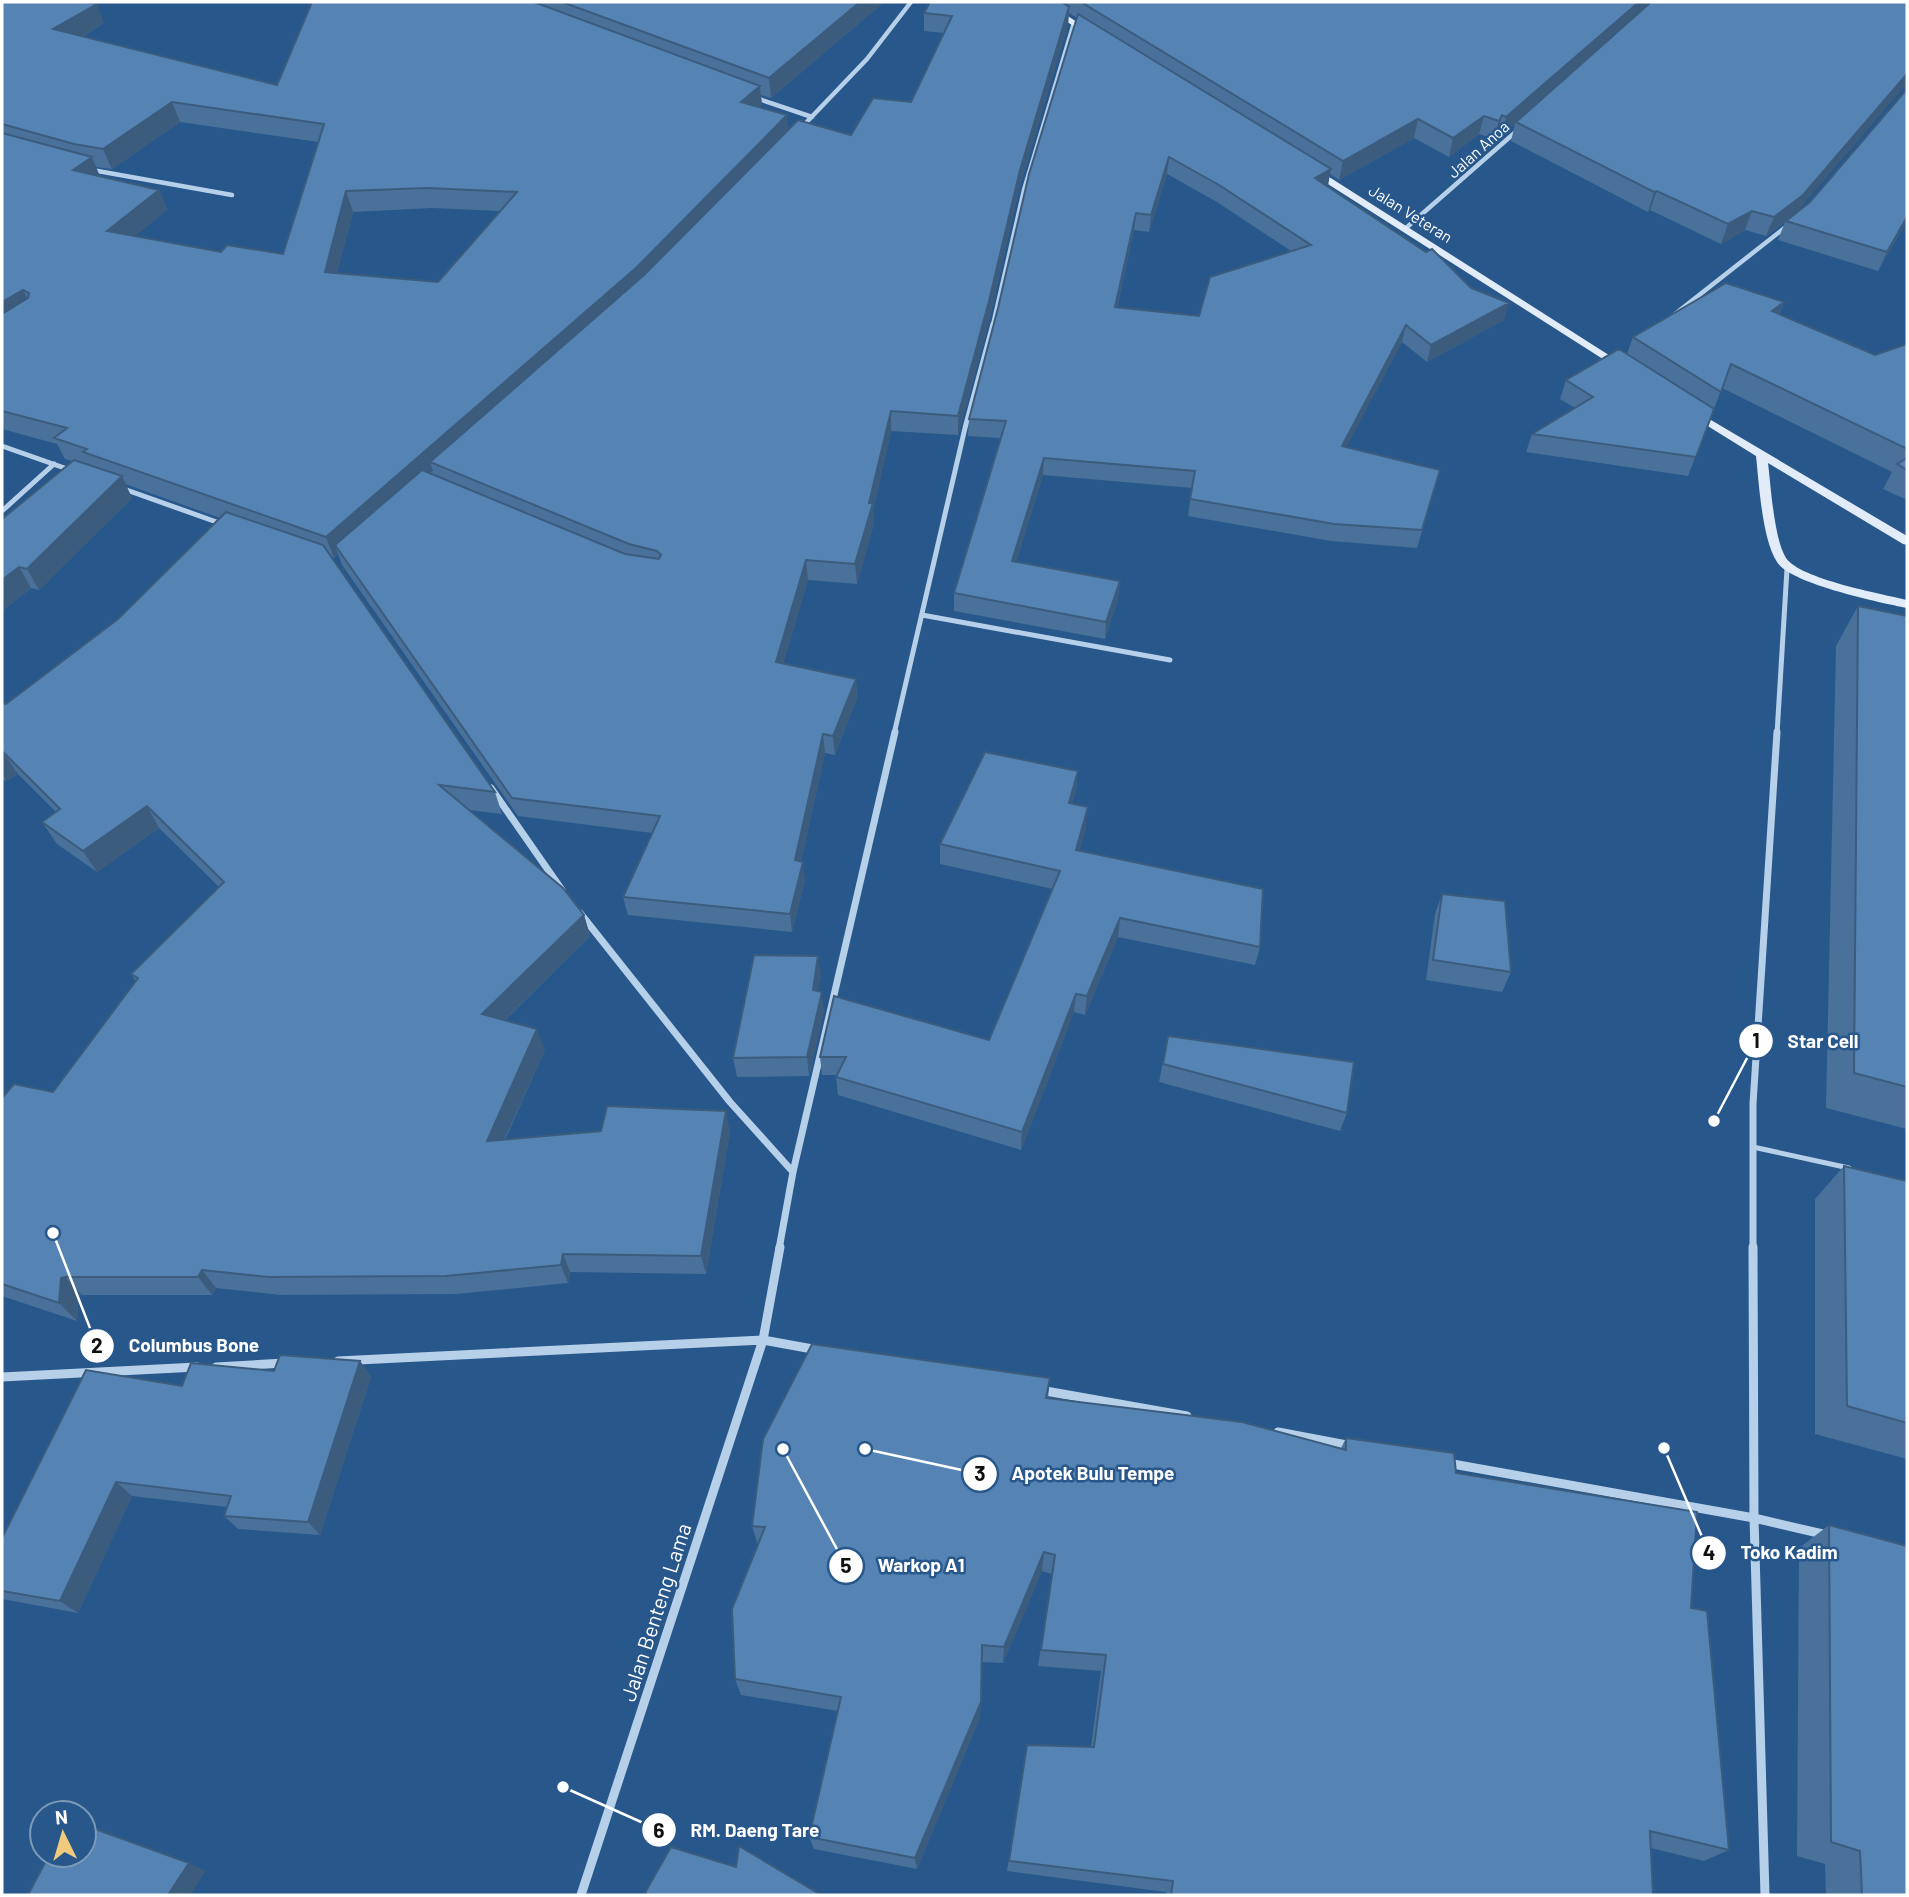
<svg xmlns="http://www.w3.org/2000/svg" width="1909" height="1897" viewBox="0 0 1909 1897" font-family="Barlow,sans-serif">
  <rect width="100%" height="100%" fill="#28578b"/>
  <g fill="none" stroke-linecap="round" stroke-linejoin="round">
    <path stroke="#b7d0e9" stroke-width="5" d="M1753,1147L1849,1168"/>
    <path stroke="#b7d0e9" stroke-width="4.5" d="M753,97L812,117
      M800,129L867,59L911,2
      M92,170L232,195
      M1406,228L1519,129
      M1675,314L1787,226
      M993,325L1024,190L1074,23"/>
    <path stroke="#b7d0e9" stroke-width="5" d="M2,446L73,471
      M121,488L225,525
      M2,511L54,464
      M922,615L1170,660
      M894,734L965,428L993,324
      M1777,734L1787,569"/>
    <path stroke="#b7d0e9" stroke-width="7" d="M491,788L562,890
      M580,913L730,1102L793,1172
      M779,1249L793,1172L895,732
      M1753,1249V1104L1777,732"/>
    <path stroke="#b7d0e9" stroke-width="9" d="M1753,1247L1754,1518L1765,1895
      M338,1361L763,1340L818,1350
      M216,1367L284,1363
      M2,1377L197,1367
      M1040,1390L1187,1416
      M1278,1432L1352,1446
      M1447,1463L1754,1518L1827,1535
      M581,1895L763,1340L780,1247"/>
    <path fill="#e1ecf8" fill-rule="evenodd" d="M1037,2H1046L1094,33L1087,35Z
      M1309,168H1315L1626,366L1625,368H1617L1309,172Z
      M1694,410L1907,536V545L1903,544L1768,463C1771,487 1774,539 1786,558C1800,579 1882,594 1907,600V608C1879,602 1791,584 1777,562C1762,539 1759,483 1756,456L1690,415V411Z"/>
  </g>
  <path fill="#49719a" fill-rule="evenodd" d="M2,2L104,23L82,37L277,85L311,4L304,2H884L771,98L761,95L762,106L760,107L789,129L851,135L911,102L944,33L924,31V13L930,2H1907V87L1903,88L1796,212L1810,202L1907,89V221L1878,271L1778,240L1785,222L1766,236L1745,230L1721,244L1650,210L1648,212L1511,141L1515,124L1501,136L1497,134L1494,139L1479,134L1449,157L1414,138L1339,180L1330,174L1327,186L1504,320L1427,362L1402,342L1346,447L1440,470L1417,548L1331,541L1188,516L1192,488L1043,475L1016,562L1120,581L1118,598L1105,639L954,611V593L1000,438L968,436L969,419L1077,18L1069,13L1068,25L1019,189L989,321L958,435L891,431L873,510L874,523L857,584L808,580L783,664L856,679L857,698L835,755L825,753L801,861L805,880L792,932L628,915L623,897L652,833L518,816L342,565L338,554L334,558L331,557L495,792L502,814L469,810L584,915L590,936L505,1020L545,1050L505,1140L730,1131L706,1274L570,1272L568,1283L456,1294L281,1295L216,1288L212,1295H82L78,1296L77,1321L2,1296V1098L53,1092L136,982L131,974L219,887L159,828L97,872L57,844L42,822L56,812L18,774L6,781L2,779V703L6,704L118,619L220,518L125,484L132,498L39,590L31,588L2,611V519L72,461L65,459L57,444L2,429ZM180,122L318,142L283,254L221,252L135,236L167,210L159,190L100,176L96,167L112,169ZM1167,174L1217,202L1291,251L1199,316L1117,308L1134,230L1149,232ZM432,208L500,211L438,282L337,273L353,212Z
    M1784,302L1779,314L1875,355L1907,344V500L1883,489L1892,472L1722,388L1688,476L1526,452L1532,434L1575,408L1560,399L1566,380L1627,354L1633,337Z
    M1858,606L1907,616V1129L1826,1108L1836,646Z
    M1078,771L1076,790L1072,804L1086,827L1079,851L1260,947L1255,965L1118,937L1085,1015L1074,1012L1021,1150L838,1095L836,1077L837,1075H822L820,1057L989,1040L1053,889L940,864V844Z
    M1442,894L1511,972L1502,992L1426,980L1435,914Z
    M821,975L818,991L824,1011L809,1076L737,1077L733,1058Z
    M1168,1036L1347,1113L1340,1131L1159,1082Z
    M1844,1166L1907,1181V1459L1815,1434V1199Z
    M360,1361L371,1377L320,1535L238,1529L224,1516L227,1507L132,1496L78,1613L2,1599V1538L182,1386L274,1371Z
    M1050,1378L1048,1398L1341,1448L1346,1438L1456,1473L1691,1608L1729,1850L1704,1861L1651,1848L1653,1895H1166V1892L1007,1871L1027,1745L1091,1747L1101,1671L1038,1666L1052,1574L1042,1571L1003,1663L981,1662L980,1717L917,1869L814,1849L809,1837L838,1711L741,1695L735,1679L758,1546L752,1526Z
    M1829,1525L1907,1895H1826L1825,1864L1797,1856L1799,1548Z"/>
  <path fill="#3c5c7d" d="M860,2H884L771,98L769,78Z
    M1639,2H1654L1516,122L1515,124L1501,136L1506,117Z
    M97,4L104,23L61,49L53,29Z
    M1069,7L1068,25L1019,189L989,321L958,435V416L1020,170Z
    M1907,74V87L1903,88L1795,214L1766,236L1774,217Z
    M760,86L762,106L743,122L741,102Z
    M172,102L180,122L112,169L103,149Z
    M787,115L789,135L641,288L430,462L433,471L340,553L335,545L338,554L334,558L326,537Z
    M1502,115L1497,134L1494,139L1499,121Z
    M1484,116L1479,134L1449,157L1453,138Z
    M1418,119L1414,138L1339,180L1343,161Z
    M92,157L100,177L73,170Z
    M1169,157L1167,174L1149,232L1151,215Z
    M1331,169L1328,186L1315,178Z
    M159,190L167,210L116,252L107,231Z
    M346,191L353,212L332,292L325,272Z
    M1657,191L1650,210L1648,212L1654,192Z
    M1752,211L1745,230L1721,244L1728,224Z
    M1136,213L1134,230L1113,325L1115,307Z
    M1907,217V221L1878,271L1887,252Z
    M23,290L33,311L2,329V302Z
    M1784,302L1773,326L1772,311Z
    M1509,303L1504,320L1427,362L1431,345Z
    M1406,325L1402,342L1338,463L1342,446Z
    M891,411V431L873,510L874,523L857,584L855,564Z
    M1044,458L1043,475L1011,578L1012,561Z
    M122,476L132,498L39,590L27,569Z
    M806,560L808,580L778,681L776,662Z
    M19,567L31,588L2,611V580Z
    M1120,581L1118,598L1105,639L1106,622Z
    M856,679L857,698L835,755L833,736Z
    M823,734L825,753L797,879L795,860Z
    M3,752L18,774L6,781L2,774V753Z
    M1078,771L1076,790L1067,823L1069,803Z
    M147,806L159,828L97,872L83,851Z
    M1088,807L1086,827L1074,869L1076,850Z
    M803,862L805,880L792,932L790,914Z
    M584,915L590,936L490,1034L482,1014Z
    M1120,918L1118,937L1085,1015L1087,996Z
    M818,956L821,975L815,1009L813,990Z
    M822,992L824,1011L809,1076L807,1057Z
    M1076,994L1074,1012L1021,1150L1022,1132Z
    M537,1029L545,1050L495,1160L487,1141Z
    M726,1111L730,1131L706,1274L701,1256Z
    M563,1254L570,1272L568,1283L561,1265Z
    M202,1270L216,1288L212,1295L198,1277Z
    M65,1277L82,1295L78,1296L77,1321L59,1303L61,1278Z
    M360,1361L371,1377L320,1535L308,1522Z
    M116,1482L132,1496L78,1613L60,1601Z
    M1044,1552L1042,1571L1003,1663L1004,1647Z
    M981,1702L980,1717L917,1869L915,1858Z
    M189,1863L206,1871L190,1895H168Z"/>
  <path fill="#5583b3" stroke="#3c5c7d" stroke-width="2" fill-rule="evenodd" d="M2,2H87L97,4L53,29L277,85L312,2H534L760,86L741,102L787,115L637,267L326,537L83,452L87,449L54,438L67,428L2,411V314L28,298L29,293L23,290L2,302V133L92,157L73,170L159,190L107,231L221,252L227,245L283,254L324,124L172,102L103,149L74,144L2,124ZM427,188L517,192L438,282L325,272L346,191Z
    M562,2H860L769,78Z
    M930,2H1062L1069,7L1020,170L989,301L958,416L891,411L869,503H873L855,564L806,560L776,662L856,679L833,736L823,734L795,860L803,862L790,914L623,897L660,816L512,798L335,545L422,470L625,554L659,559L661,555L657,551L629,544L430,462L644,275L798,120L851,135L873,98L911,102L952,16L924,13Z
    M1081,2H1639L1506,117L1502,115L1499,121L1484,116L1453,138L1418,119L1343,161Z
    M1651,2H1907V74L1803,195L1774,217L1752,211L1728,224L1657,191L1654,192L1516,122Z
    M1078,14L1331,169L1315,178L1426,252L1432,249L1471,288L1509,303L1431,345L1406,325L1342,446L1440,470L1422,530L1334,524L1190,499L1195,471L1044,458L1012,561L1120,581L1106,622L954,593L1006,421L969,419L998,308L1029,174ZM1169,157L1219,185L1311,245L1210,277L1199,316L1115,307L1136,213L1151,215Z
    M1907,89V217L1887,252L1786,221L1810,202Z
    M1726,283L1784,302L1772,311L1875,355L1907,344V449L1731,364L1721,392L1633,337Z
    M1619,349L1714,409L1696,457L1532,434L1593,397L1566,380Z
    M1907,458V470L1897,464Z
    M74,460L122,476L27,569L19,567L2,580V519Z
    M226,512L323,545L495,792L439,785L563,888L584,915L482,1014L537,1029L487,1141L601,1131L607,1106L726,1111L701,1256L563,1254L561,1265L446,1276L268,1277L202,1270L198,1277H65L61,1278L59,1303L2,1284V1098L14,1084L53,1092L138,978L131,974L224,882L147,806L83,851L42,822L60,809L3,752L2,753V703L6,704L118,619Z
    M1858,606L1907,616V1087L1854,1073Z
    M985,752L1078,771L1069,803L1088,807L1076,850L1263,889L1260,947L1120,918L1087,996L1076,994L1022,1132L836,1077L846,1057H820L834,996L989,1040L1060,871L940,844Z
    M1442,894L1505,901L1511,972L1433,960Z
    M754,955L818,956L813,990L822,992L807,1057L733,1058Z
    M1168,1036L1354,1062L1347,1113L1163,1064Z
    M1844,1166L1907,1181V1423L1847,1406Z
    M812,1344L1050,1378L1046,1398L1242,1422L1346,1450V1438L1454,1453L1456,1473L1697,1512L1691,1608L1707,1611L1729,1850L1650,1831L1653,1895H1171L1173,1881L1009,1861L1027,1745L1094,1747L1106,1655L1041,1650L1055,1555L1044,1552L1004,1647L982,1645L981,1702L915,1858L809,1837L841,1697L735,1679L732,1609L765,1527L752,1526L763,1439Z
    M280,1355L360,1361L308,1522L224,1516L231,1496L116,1482L60,1601L2,1591V1538L86,1370L182,1386L191,1363L274,1371Z
    M1829,1525L1907,1546V1895H1862L1860,1851L1831,1842Z
    M84,1825L189,1863L168,1895H28L49,1855H84Z
    M739,1846L821,1895H646V1891L671,1847L736,1867Z"/>
  <g text-anchor="middle" dominant-baseline="central" stroke-width="5" stroke-linejoin="round" paint-order="stroke">
    <g font-size="16" fill="#fff" stroke="#28578b">
      <text transform="translate(1478 149) rotate(-42)">Jalan Anoa</text>
      <text transform="translate(1411 213) rotate(32)">Jalan Veteran</text>
    </g>
    <g font-size="21" fill="#fff" stroke="#28578b">
      <text transform="translate(655 1612) rotate(-72)">Jalan Benteng Lama</text>
    </g>
  </g>
  <path fill="none" stroke="#fff" stroke-width="2.5" d="M1714 1121L1756 1041M53 1233L97 1346M865 1449L980 1474M1664 1448L1709 1553M783 1449L846 1566M563 1787L659 1830"/>
  <g fill="#fff" stroke="#28578b" stroke-width="2.5">
    <circle cx="1714" cy="1121" r="7"/>
    <circle cx="53" cy="1233" r="7"/>
    <circle cx="865" cy="1449" r="7"/>
    <circle cx="1664" cy="1448" r="7"/>
    <circle cx="783" cy="1449" r="7"/>
    <circle cx="563" cy="1787" r="7"/>
    <circle cx="1756" cy="1041" r="18"/>
    <circle cx="97" cy="1346" r="18"/>
    <circle cx="980" cy="1474" r="18"/>
    <circle cx="1709" cy="1553" r="18"/>
    <circle cx="846" cy="1566" r="18"/>
    <circle cx="659" cy="1830" r="18"/>
  </g>
  <g font-size="21" text-anchor="middle" font-weight="bold" fill="#111">
    <text x="1756" y="1048">1</text>
    <text x="97" y="1353">2</text>
    <text x="980" y="1481">3</text>
    <text x="1709" y="1560">4</text>
    <text x="846" y="1573">5</text>
    <text x="659" y="1838">6</text>
  </g>
  <g font-size="19" text-anchor="middle" font-weight="bold" fill="#fff" stroke="#28578b" stroke-width="5" stroke-linejoin="round" paint-order="stroke">
    <text x="1823" y="1048">Star Cell</text>
    <text x="194" y="1352">Columbus Bone</text>
    <text x="1093" y="1480">Apotek Bulu Tempe</text>
    <text x="1789" y="1559">Toko Kadim</text>
    <text x="921" y="1572">Warkop A1</text>
    <text x="755" y="1837">RM. Daeng Tare</text>
  </g>
  <rect width="1909" height="1897" fill="none" stroke="#ffffff" stroke-width="7"/>
  <g transform="translate(63 1834) rotate(355)"><circle r="33" fill="#28578b" stroke="#7e9ab9" stroke-width="2"/>
  <path d="M0-5L12 26L0 18L-12 26Z" fill="#f1cb7d"/>
  <text y="-10" font-size="19" font-weight="bold" text-anchor="middle" fill="#ffffff">N</text>
  </g>
</svg>
